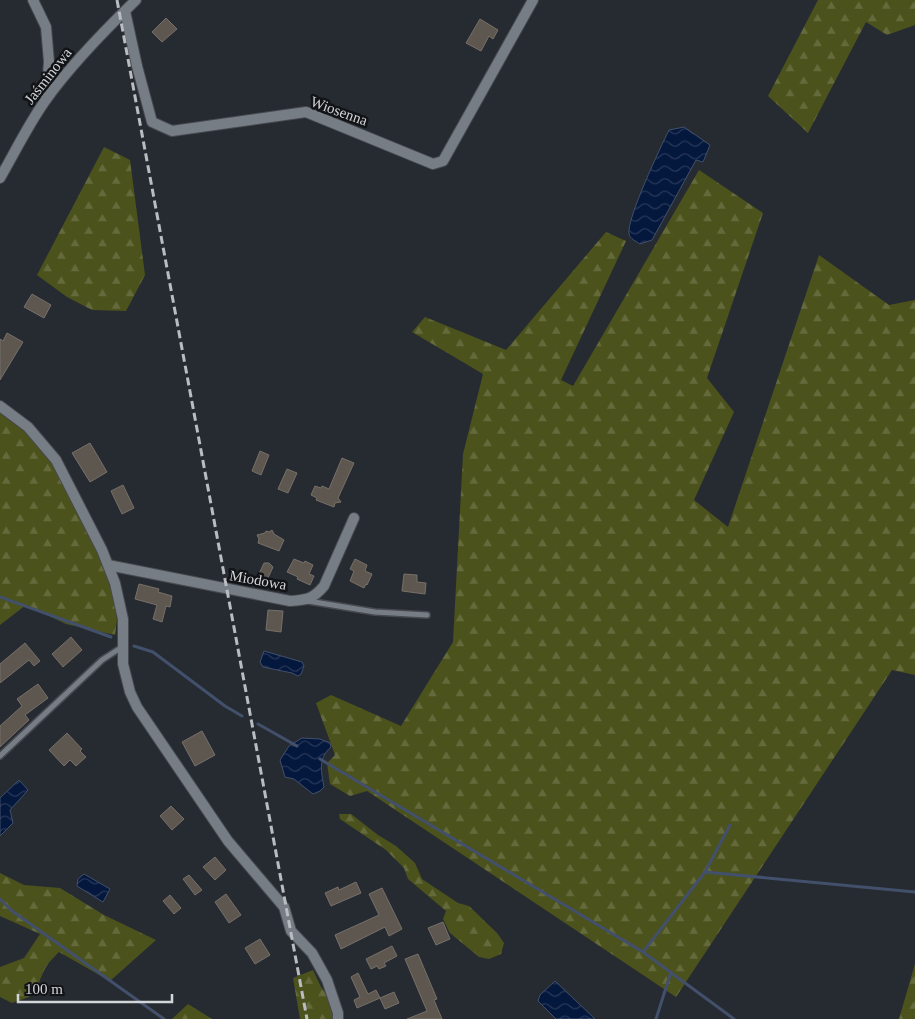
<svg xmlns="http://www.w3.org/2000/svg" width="915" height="1019" viewBox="0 0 915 1019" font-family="'Times New Roman',serif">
  <defs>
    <pattern id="forest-firs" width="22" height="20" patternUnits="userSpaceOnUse" patternTransform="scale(1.25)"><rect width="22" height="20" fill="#4c521b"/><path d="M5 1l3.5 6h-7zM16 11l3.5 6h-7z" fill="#656a3c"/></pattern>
    <pattern id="water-waves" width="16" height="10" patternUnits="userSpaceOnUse" patternTransform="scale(1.25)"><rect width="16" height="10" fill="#04173d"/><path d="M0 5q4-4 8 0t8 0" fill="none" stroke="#283858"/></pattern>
  </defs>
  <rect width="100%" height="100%" fill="#262b31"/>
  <path fill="url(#forest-firs)" d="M818,0H915V25L887,35L866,22L808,133L768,96Z
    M104,147L130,160L145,275L126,311L92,310L67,297L37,275Z
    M699,170L763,213L707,378L734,412L694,500L728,527L819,255L889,305L915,300V675L892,670L676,997L367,791L350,796L330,784L327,763L335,755L316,703L331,695L401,726L453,642L463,454L483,374L412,332L425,317L506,350L606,232L626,241L561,380L573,386Z
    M0,413L25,432L52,462L89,531L104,567L115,602L117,620L115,635L66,624L26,605L0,625Z
    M339,814H351L378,835L396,846L415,863L422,879L458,903L469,906L497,933L504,943L501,954L489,959L479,957L450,933L443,919L446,911L408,879L404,868L386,850L340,819Z
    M0,873L24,885L60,888L104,915L156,940L110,981L59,952C55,956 49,962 46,967C32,992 45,993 12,1003L0,997V967L24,958L40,934L0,916Z
    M915,964V1019H899Z
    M313,970L321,987L343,1019H300L293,978Z
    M188,1004L212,1019H172Z"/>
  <path fill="url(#water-waves)" stroke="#42506c" d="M684,127L710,145L703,162L696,160L652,240L640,244C636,241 630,239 629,234C626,220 661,146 669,130Z
    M264,651L302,662L304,666L301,674L298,676L292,673L263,667L260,662Z
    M302,738L320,739L330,743L331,747C318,758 321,771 324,787L320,791L313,794L294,779L285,777L280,760L289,746Z
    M19,780L28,790L10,810L13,823L0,836V798Z
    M84,874L110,889L103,902L77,886L78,879Z
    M555,981L595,1019H556L538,1001L540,995Z"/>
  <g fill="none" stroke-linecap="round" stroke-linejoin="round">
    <path stroke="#42506c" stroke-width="3" d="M0,597L111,637
      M134,646L153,652L225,706L242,716
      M258,724L297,746
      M320,759L643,952L734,1019
      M705,872L915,892
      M0,899L12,911L164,1019
      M643,952L705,872L730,825
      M656,1019L671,972"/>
  </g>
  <path fill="#5d5750" stroke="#77706a" d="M166,18L177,29L162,42L152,32Z
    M480,19L498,30L493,39L489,36L481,51L466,43Z
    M32,294L51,305L44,318L24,307Z
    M7,333L23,342L0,380V339L3,341Z
    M90,443L107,472L90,482L72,453Z
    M260,451L269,455L261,475L252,471Z
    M342,458L354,463L338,498L341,502L335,503L334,507L316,500L317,498L311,495L315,486L321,488L322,486L329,489Z
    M287,469L297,473L288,493L278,489Z
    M123,485L134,508L122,514L111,491Z
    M272,530L274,534L284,540L279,551L258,543L259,539L257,535L265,533L266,531L269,532Z
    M294,559L304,563L305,561L313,565L309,574L314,576L310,585L297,579L298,577L287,572Z
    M355,559L367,565L365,571L372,574L367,585L366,584L364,588L350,581L354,571L350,569Z
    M264,563H269L273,567L267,580L258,576Z
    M404,574L417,575V582L426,583L425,594L402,591Z
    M139,584L159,589L158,592L172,596L170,607L166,606L162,622L153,619L157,605L135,599Z
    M268,610L283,611L281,632L266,630Z
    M71,637L82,650L63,667L52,654Z
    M25,643L40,661L34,666L29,660L0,683V664Z
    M38,684L48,698L25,715L29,720L0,747V726L22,706L17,699Z
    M202,731L215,755L195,766L182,742Z
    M67,733L82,749L80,751L86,757L76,766L70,760L64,766L49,750Z
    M171,806L184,819L172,830L160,816Z
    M215,857L226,870L215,880L203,867Z
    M189,875L202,890L195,895L183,879Z
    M356,882L361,893L331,906L325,893L338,887L339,890Z
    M382,888L402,929L389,936L385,927L341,949L335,935L379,915L369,894Z
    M226,894L241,915L229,923L215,902Z
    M170,895L181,908L174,914L163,901Z
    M443,922L450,939L436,945L428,928Z
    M260,939L270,955L255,964L245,948Z
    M392,946L397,956L384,963L386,966L379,969L377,966L371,969L366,959Z
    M418,954L437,999L434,1000L442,1019H407L427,1011L405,959Z
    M358,973L368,994L376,990L380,998L357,1008L354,1000L360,997L351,977Z
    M394,992L399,1003L385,1009L380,998Z"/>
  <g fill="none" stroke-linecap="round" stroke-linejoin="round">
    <g stroke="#46494f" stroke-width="8">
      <path id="lane" d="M308,601L375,612L427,615
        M0,756L102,660L122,647"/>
    </g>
    <g stroke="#46494f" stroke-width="12">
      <path id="street" d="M33,0L46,27L49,62L46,99
        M125,11L137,66L152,122L172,131L306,112L433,164L443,161L533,0
        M0,178C15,152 28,125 45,101C70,66 105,30 136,0
        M0,406L28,427L56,460L102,550L115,583L123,619V664L130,692L137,707L228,841L284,907L291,931L312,953L327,980L338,1013V1019
        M108,565L290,601C307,600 313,599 324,586L354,518"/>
    </g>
    <use href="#lane" stroke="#777d84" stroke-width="5"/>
    <use href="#street" stroke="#777d84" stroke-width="10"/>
    <path stroke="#b9bcc0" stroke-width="3" stroke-dasharray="8 4" stroke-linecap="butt" d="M117,0L307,1019"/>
  </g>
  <g text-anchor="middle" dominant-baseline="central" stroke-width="5" stroke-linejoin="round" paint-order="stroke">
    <g font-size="15" fill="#d2d5d9" stroke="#111316">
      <text transform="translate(48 76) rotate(-52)">Jaśminowa</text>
      <text transform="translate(339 111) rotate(20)">Wiosenna</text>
      <text transform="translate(258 580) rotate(10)">Miodowa</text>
    </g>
  </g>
  <path d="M18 994v8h154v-8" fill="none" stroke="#d2d5d9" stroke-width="2.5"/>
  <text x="25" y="994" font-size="15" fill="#d2d5d9" stroke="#111316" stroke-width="4" paint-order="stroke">100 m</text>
</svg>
